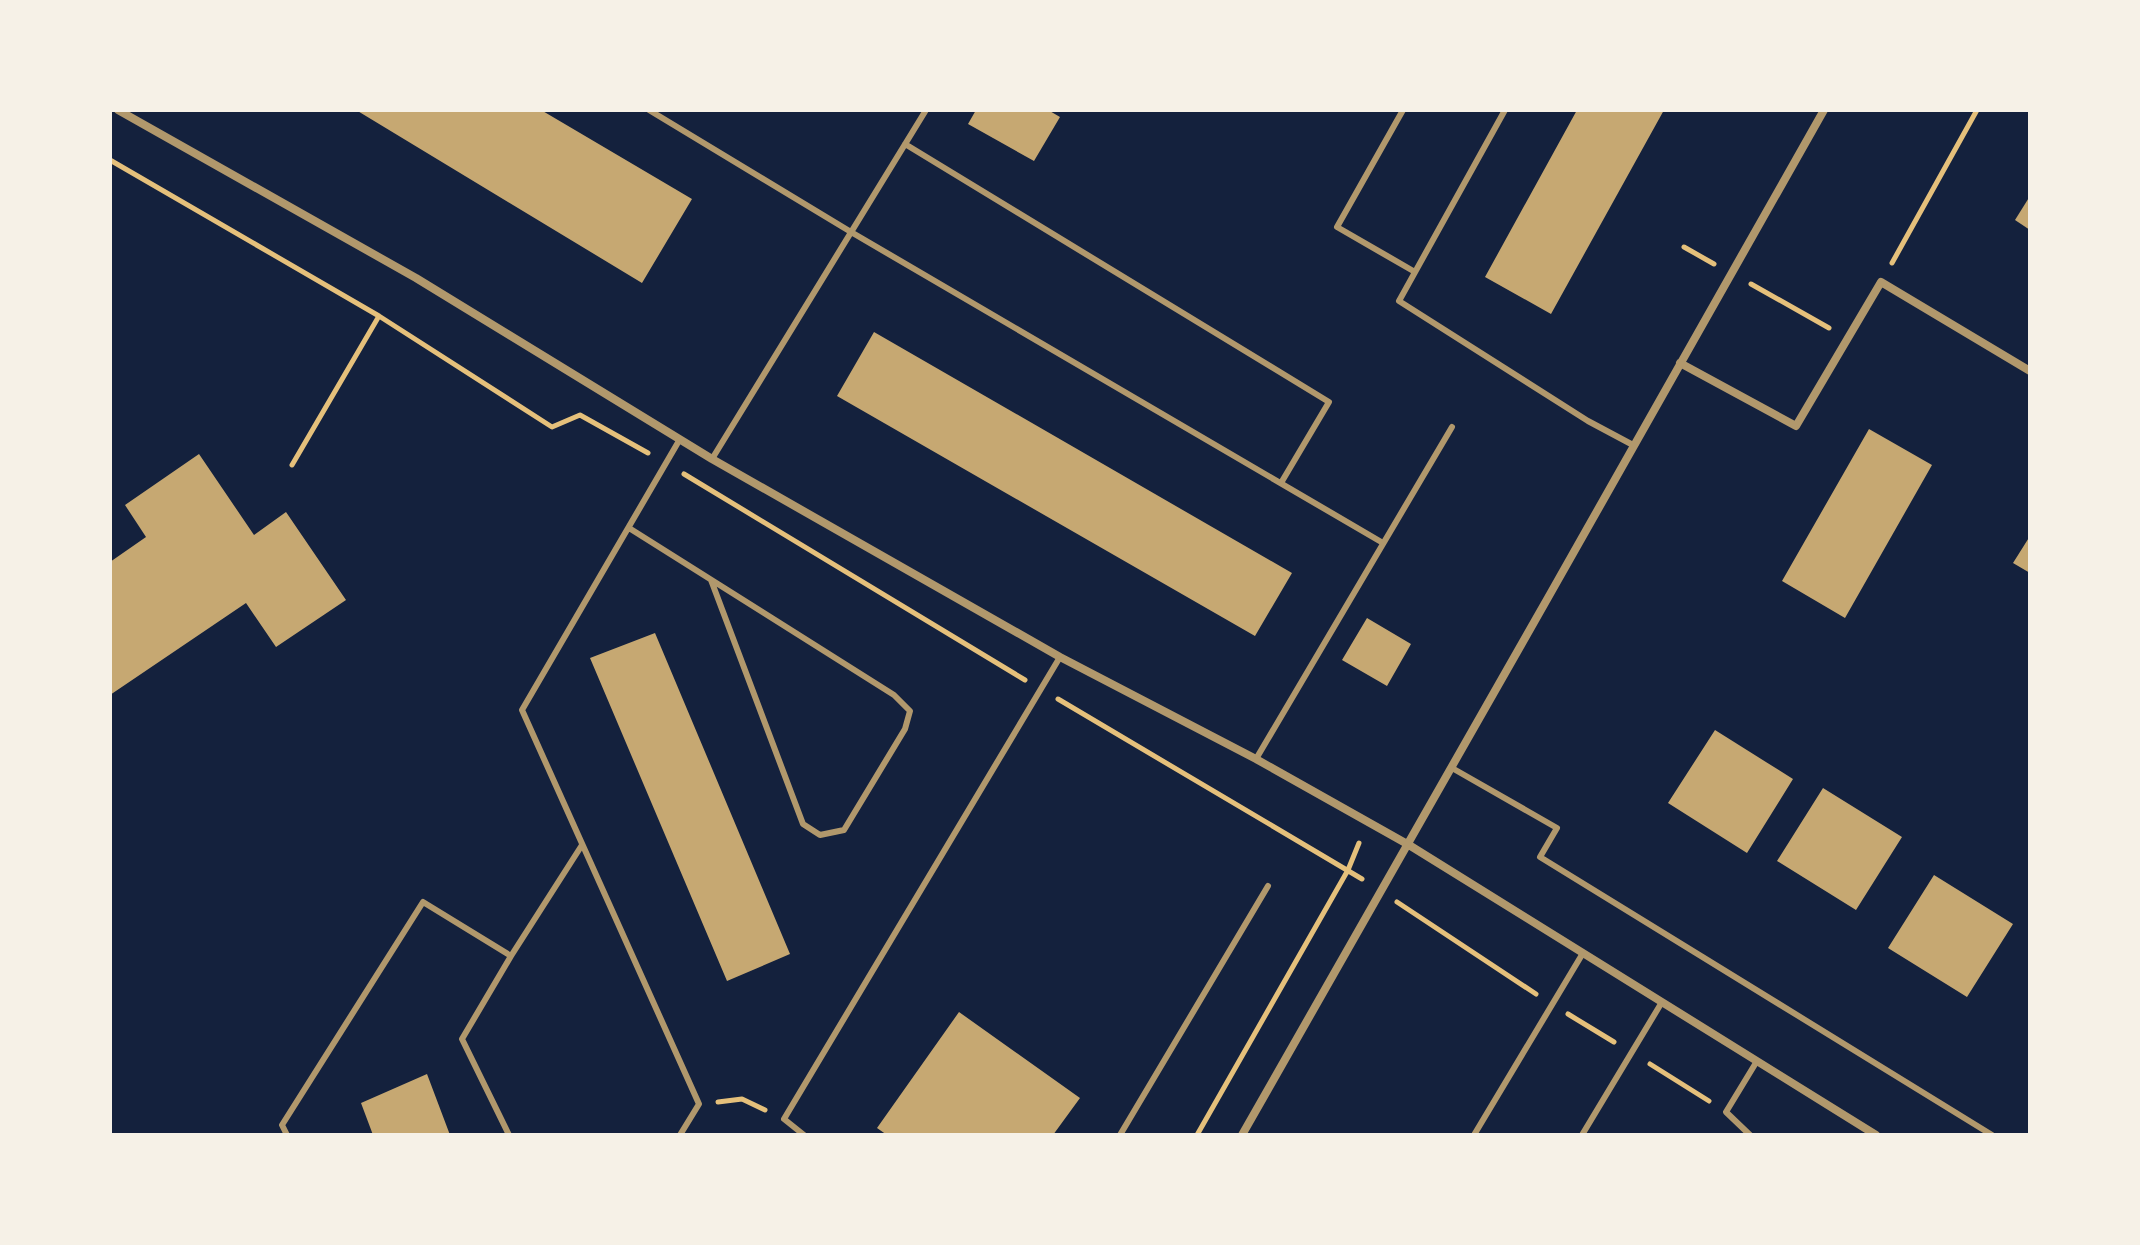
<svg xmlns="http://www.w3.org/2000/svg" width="2140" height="1245" viewBox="0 0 2140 1245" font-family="'Roboto Condensed',sans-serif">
  <rect width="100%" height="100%" fill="#14213d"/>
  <path fill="#c6a872" d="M356,110H541L692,199L642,283Z
    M976,110H1048L1060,117L1034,161L968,124Z
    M1577,110H1664L1551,314L1485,277Z
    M2030,196V230L2015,220Z
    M874,332L1292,573L1255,636L837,396Z
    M1869,429L1932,465L1845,618L1782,581Z
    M199,454L254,535L286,512L346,600L276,647L246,603L110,695V562L146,537L125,505Z
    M2030,536V573L2013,563Z
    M1367,618L1411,644L1387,686L1342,660Z
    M655,633L790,954L727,981L590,658Z
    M1715,730L1793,779L1747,853L1668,803Z
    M1823,788L1902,837L1856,910L1777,861Z
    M1934,875L2013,924L1967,997L1888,948Z
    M959,1012L1080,1098L1053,1135H887L877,1128Z
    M427,1074L450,1135H373L361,1103Z"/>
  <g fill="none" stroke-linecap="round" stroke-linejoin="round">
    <path stroke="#e5c07b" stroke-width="5" d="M110,160L379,316L552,427L580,415L648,453
      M1684,247L1714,264
      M1892,263L1977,110
      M1751,284L1829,328
      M292,465L379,316
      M684,474L1025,680
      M1058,699L1362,879
      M1397,902L1536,994
      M1568,1014L1614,1042
      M1650,1064L1709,1101
      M718,1102L742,1099L765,1110
      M1197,1135L1348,870L1359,843"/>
    <path stroke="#b1986c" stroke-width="6" d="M649,110L851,232L1383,543
      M1403,110L1337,227L1415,272
      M1505,110L1399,301L1588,421L1633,445
      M905,144L1329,402L1281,483
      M712,459L926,110
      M629,528L894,695L910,711L905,729L844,830L820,835L803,824L711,580
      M1256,759L1452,427
      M1452,768L1557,828L1540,857L1992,1135
      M511,956L582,845
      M287,1135L282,1125L423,902L511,956L462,1039L509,1135
      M680,1135L699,1104L522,710L680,439
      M804,1135L784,1119L1060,657
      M1120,1135L1268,886
      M1474,1135L1583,953
      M1582,1135L1662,1002
      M1750,1135L1726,1112L1757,1061"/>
    <path stroke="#b1986c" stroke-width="8" d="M118,110L416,278L712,459L1060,657L1256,759L1409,845L1876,1135
      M1680,363L1796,426L1881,282L2030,371
      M1242,1135C1438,794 1630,452 1824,110"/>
  </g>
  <rect width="2140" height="1245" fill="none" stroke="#f6f1e7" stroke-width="224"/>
</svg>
